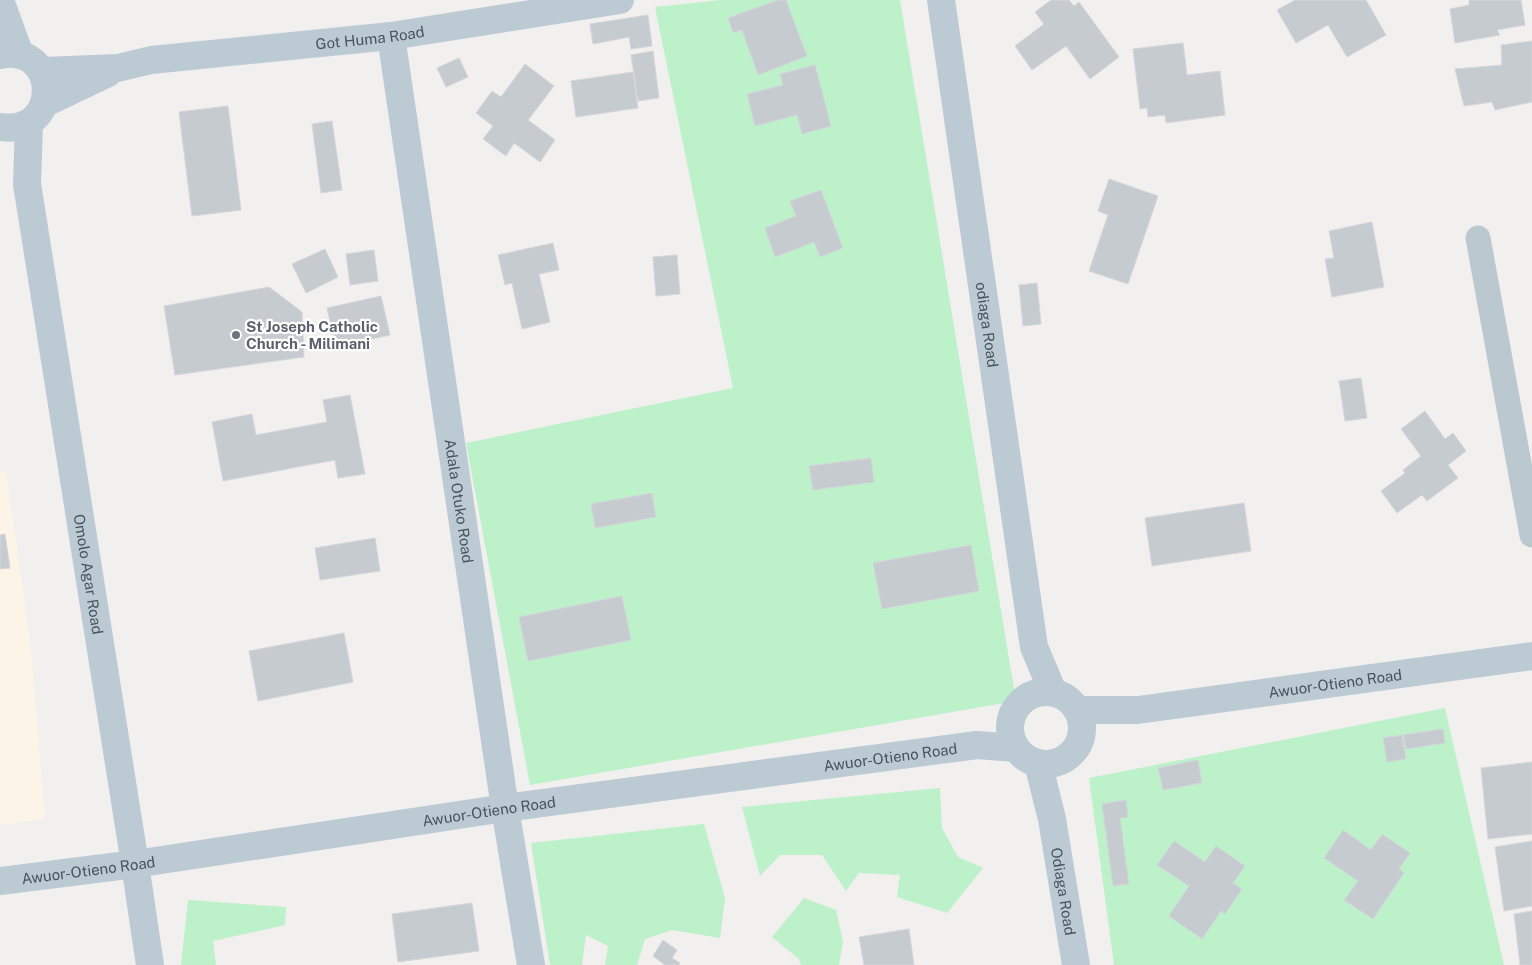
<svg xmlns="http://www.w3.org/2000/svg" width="1532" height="965" viewBox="0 0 1532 965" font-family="'Public Sans',sans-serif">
  <rect width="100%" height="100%" fill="#f2efef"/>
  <path fill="#fdf4e8" d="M6,471L31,647L45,819L0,825V472Z"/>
  <path fill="#bcf1ca" d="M721,0H900L1016,701L530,785L466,443L733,388L655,7Z
    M1445,708L1504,965H1114L1089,778Z
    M940,788L942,828L958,857L983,868L947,913L897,897L900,875L859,873L846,891L822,855H780L760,876L742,807Z
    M704,824L725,898L720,938L672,930L645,939L637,965H605L608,946L586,935L582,965H550L531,843Z
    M804,898L836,910L843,942L839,965H801L799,959L772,937Z
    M188,900L286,907L285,925L213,941L216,965H181Z"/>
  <path fill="#c6cbcf" stroke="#d3d6db" d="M778,0H786L807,56L758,75L742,30L733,33L728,18Z
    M1051,0H1069L1074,6L1079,2L1119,57L1090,79L1066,46L1032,70L1015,46L1044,24L1035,12Z
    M1295,0H1366L1386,35L1347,57L1328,25L1296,43L1277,10Z
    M1469,0H1521L1525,25L1497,30L1500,35L1455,43L1450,9L1469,5Z
    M648,15L652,46L631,49L629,37L593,44L590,24Z
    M1532,41V102L1495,110L1492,102L1464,106L1455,69L1502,65L1501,45Z
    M1183,43L1187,75L1220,71L1225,115L1166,123L1165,115L1148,117L1147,108L1140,109L1133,49Z
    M653,51L659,98L638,101L631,55Z
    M459,58L468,77L446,87L437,68Z
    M525,64L554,86L528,120L555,140L540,162L514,143L506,156L483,139L493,126L476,113L492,91L501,97Z
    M815,65L831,126L802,134L797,115L755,126L747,94L783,85L780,74Z
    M633,72L638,108L576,117L571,81Z
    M228,106L241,210L192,216L179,112Z
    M332,121L342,190L321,193L312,124Z
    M1109,179L1158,196L1128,284L1089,271L1108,215L1098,211Z
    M821,190L843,248L820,257L814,242L775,257L765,228L796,216L790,201Z
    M1372,222L1384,287L1332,297L1325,259L1334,258L1329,231Z
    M553,243L559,270L539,274L550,322L522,329L512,283L505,285L498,255Z
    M325,249L338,277L306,293L292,264Z
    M374,250L378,281L350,285L346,254Z
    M677,255L680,294L656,296L653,257Z
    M1037,283L1041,324L1023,326L1019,285Z
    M269,287L302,312L304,357L175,375L164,306Z
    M381,296L390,335L336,347L327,308Z
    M1361,378L1367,418L1345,421L1339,381Z
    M350,395L365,474L338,478L335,460L223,481L212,422L252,414L256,435L327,422L323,400Z
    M1425,411L1445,439L1453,433L1466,451L1448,465L1458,478L1427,501L1422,495L1397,513L1381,491L1405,473L1403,470L1421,456L1401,429Z
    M871,458L874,482L813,490L809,466Z
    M652,493L656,517L595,528L591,504Z
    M1244,503L1251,551L1152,566L1145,518Z
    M5,534L10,568L0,569V535Z
    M375,538L380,571L320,580L315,548Z
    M971,545L979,591L882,609L873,563Z
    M622,596L631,640L528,661L519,617Z
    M344,633L353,682L258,701L249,651Z
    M1443,729L1445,743L1406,749L1403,735Z
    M1402,735L1406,759L1387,762L1383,738Z
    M1198,760L1202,783L1163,790L1158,768Z
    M1532,762V834L1488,839L1481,768Z
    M1126,800L1128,817L1120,818L1129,884L1113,886L1102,804Z
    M1343,830L1371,850L1382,834L1410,853L1399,869L1404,873L1373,919L1344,900L1358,881L1324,858Z
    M1174,841L1205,862L1216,846L1245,866L1233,883L1242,889L1225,914L1221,911L1202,939L1169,916L1189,886L1157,865Z
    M1532,841V906L1504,911L1495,847Z
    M472,903L479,951L398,962L392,914Z
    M1532,911V965H1520L1514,914Z
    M909,929L914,965H864L859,937Z
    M663,940L677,950L672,958L680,963L679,965H665L653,956Z"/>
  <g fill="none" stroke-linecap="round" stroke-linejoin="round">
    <path stroke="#bcc8cf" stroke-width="25" d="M1478,238L1532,535"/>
    <g stroke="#bccad4" stroke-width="28">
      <path d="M0,0L20,55"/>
      <path id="s1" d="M941,0L1034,647L1053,692"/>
      <path id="s2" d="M391,36L505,808L531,965"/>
      <path d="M0,55C59,42 63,136 0,127"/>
      <path id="s3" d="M42,71L118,68L151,60L391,36L620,0"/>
      <path d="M45,103L108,73"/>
      <path id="s4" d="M29,123L27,184L135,864L150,965"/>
      <circle cx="1046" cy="728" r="36"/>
      <path id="s5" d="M1077,710H1138L1532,656"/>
      <path id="s6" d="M1038,763L1052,819L1076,965"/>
      <path id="s7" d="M0,881L135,864L505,808L977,745L1016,748"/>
    </g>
  </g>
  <circle fill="#6b7280" stroke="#fff" stroke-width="2" cx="236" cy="335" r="5"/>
  <g text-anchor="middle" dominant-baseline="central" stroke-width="4.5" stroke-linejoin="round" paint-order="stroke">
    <g font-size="15" fill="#46555d" stroke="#fff">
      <text stroke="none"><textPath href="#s3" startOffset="330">Got Huma Road</textPath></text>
      <text stroke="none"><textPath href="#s1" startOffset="328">odiaga Road</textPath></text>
      <text stroke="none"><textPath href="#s2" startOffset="470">Adala Otuko Road</textPath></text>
      <text stroke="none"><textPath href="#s4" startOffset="456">Omolo Agar Road</textPath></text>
      <text stroke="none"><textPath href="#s5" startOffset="260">Awuor-Otieno Road</textPath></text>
      <text stroke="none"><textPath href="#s7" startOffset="899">Awuor-Otieno Road</textPath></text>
      <text stroke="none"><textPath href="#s7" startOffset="494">Awuor-Otieno Road</textPath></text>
      <text stroke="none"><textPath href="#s7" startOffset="89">Awuor-Otieno Road</textPath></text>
      <text stroke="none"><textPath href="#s6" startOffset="131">Odiaga Road</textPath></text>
    </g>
    <g font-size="15" font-weight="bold" fill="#5b616d" stroke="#fff" text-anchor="start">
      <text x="246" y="326">St Joseph Catholic<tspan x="246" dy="17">Church - Milimani</tspan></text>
    </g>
  </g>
</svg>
